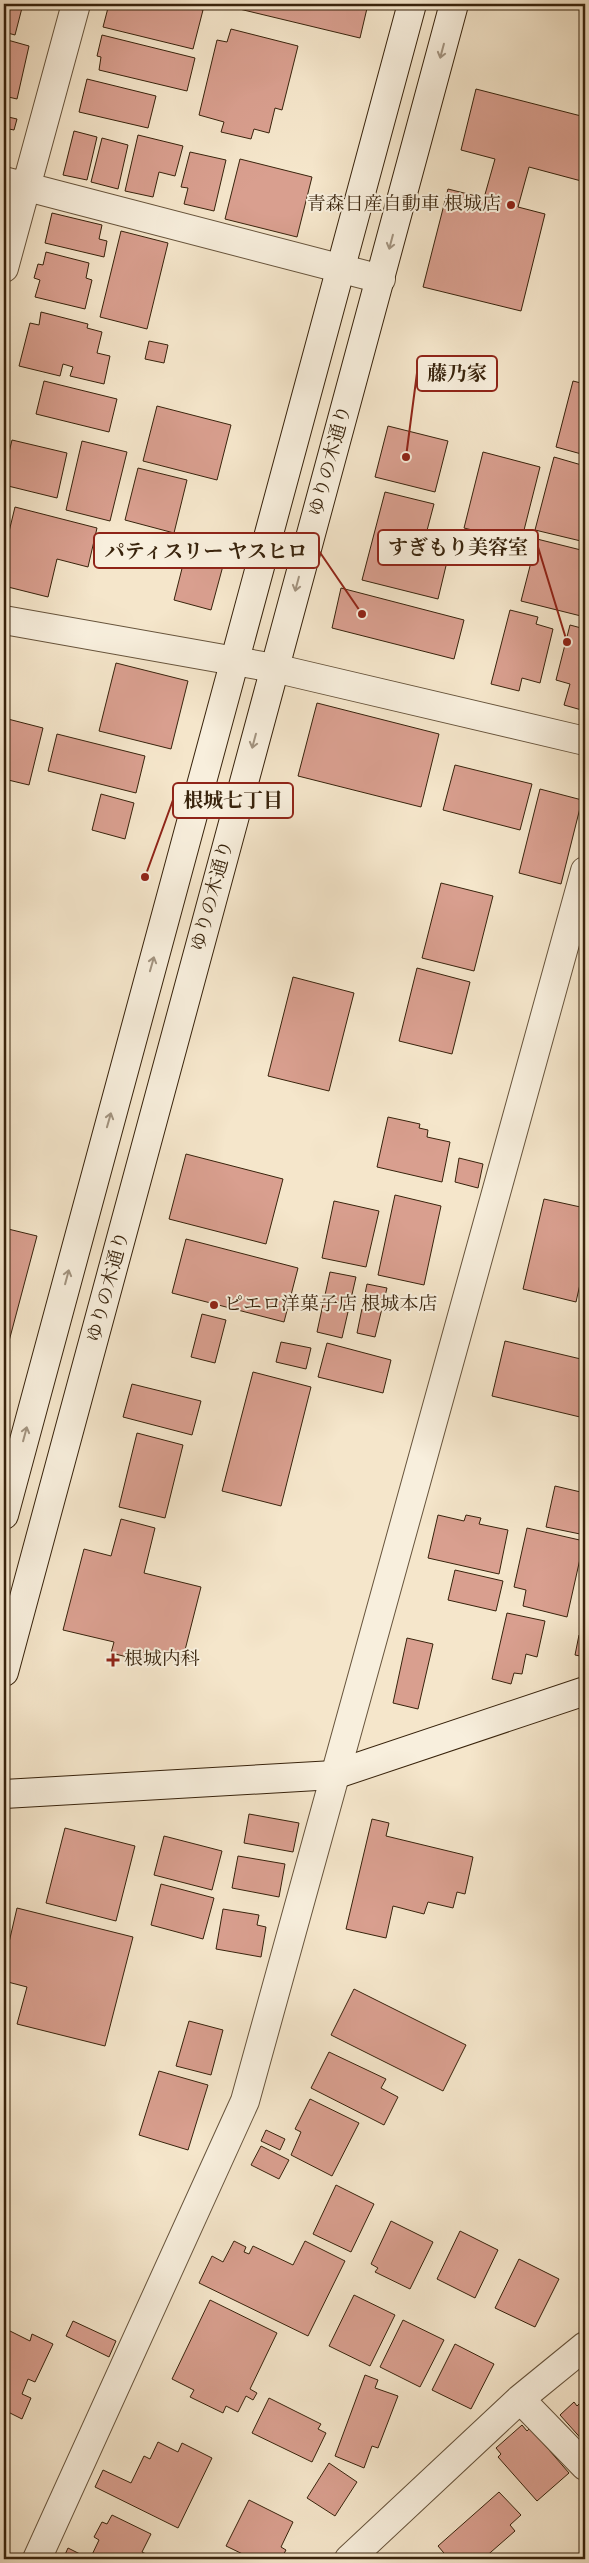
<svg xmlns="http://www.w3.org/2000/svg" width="589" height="2563" viewBox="0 0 589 2563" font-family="'IM FELL English','Noto Serif JP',serif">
  <rect width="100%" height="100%" fill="#f5e6cb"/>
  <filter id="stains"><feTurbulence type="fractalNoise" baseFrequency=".004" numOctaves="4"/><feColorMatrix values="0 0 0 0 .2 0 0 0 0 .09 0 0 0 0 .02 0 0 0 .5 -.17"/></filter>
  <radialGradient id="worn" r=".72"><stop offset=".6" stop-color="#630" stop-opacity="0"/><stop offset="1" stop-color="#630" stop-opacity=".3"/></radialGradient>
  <path fill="#d99f8f" stroke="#38230c" d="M4,4H23L15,35L4,32Z
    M109,4H178L203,10L193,49L103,27Z
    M232,4H368L360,38L231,7Z
    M231,29L298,46L282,110L275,108L269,133L254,129L251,139L221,132L224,122L199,115L217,40L227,42Z
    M102,35L195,58L187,91L99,70L101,57L97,56Z
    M4,39L29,46L17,99L4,96Z
    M87,79L156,96L148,128L79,112Z
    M476,89L585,117V182L529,167L518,207L545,214L521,311L423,287L448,189L484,198L495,159L461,150Z
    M4,116L17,119L14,130L4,128Z
    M74,131L97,137L87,180L63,175Z
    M138,135L183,146L175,176L159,172L153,197L125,191Z
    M102,138L128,145L118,189L91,182Z
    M190,152L226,160L214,211L184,204L188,188L181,187Z
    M240,159L312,177L297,237L225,219Z
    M52,213L102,225L99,239L107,241L104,257L45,243Z
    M121,231L168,243L147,329L100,317Z
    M46,252L89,263L86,278L92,280L85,309L35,297L40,280L34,278L38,264L43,265Z
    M41,312L88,324L87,328L102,332L97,353L110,356L104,384L70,376L73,367L63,364L60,376L19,366L30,323L39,325Z
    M149,341L168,345L164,363L145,359Z
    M44,381L117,399L109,432L36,414Z
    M573,381L585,384V455L556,447Z
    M157,406L231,425L217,480L143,461Z
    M388,426L448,441L435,492L375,477Z
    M12,440L67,453L57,498L4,485V473Z
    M82,441L127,452L110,521L66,510Z
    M483,452L540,467L521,542L464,528Z
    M554,457L585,466V542L535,530Z
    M138,468L187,480L174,533L125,520Z
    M385,492L434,504L425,538L451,545L438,599L362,580Z
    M15,507L97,528L88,567L57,559L48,597L4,586V540H7Z
    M537,539L585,551V600L581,616L521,601Z
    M189,541L227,551L211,610L174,600Z
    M341,588L464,620L454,659L332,628Z
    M510,610L538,617L536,624L553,629L540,683L522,678L519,691L491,684Z
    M570,625L585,629V711L564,705L570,684L556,680Z
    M116,663L188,681L171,749L99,731Z
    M317,703L439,734L421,807L298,776Z
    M4,718L43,728L29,785L4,779Z
    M57,734L145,756L136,793L48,771Z
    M455,765L532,784L520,830L443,810Z
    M540,789L582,800L561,884L519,873Z
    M101,794L134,803L125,839L92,830Z
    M441,883L493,896L474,971L422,958Z
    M417,968L470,982L452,1054L399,1041Z
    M293,977L354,993L329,1091L268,1076Z
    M388,1117L420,1124L419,1128L428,1130L427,1137L450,1142L442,1182L377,1167Z
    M186,1154L283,1179L266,1244L169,1219Z
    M459,1158L483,1164L478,1188L455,1182Z
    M395,1195L441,1206L424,1285L378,1275Z
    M544,1199L585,1208V1262L576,1302L523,1289Z
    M334,1201L379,1211L366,1267L322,1258Z
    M4,1228L37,1236L4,1360Z
    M186,1239L298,1268L284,1322L172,1293Z
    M330,1272L356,1277L342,1338L317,1332Z
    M367,1284L387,1288L375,1337L357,1333Z
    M202,1314L226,1320L215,1363L191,1357Z
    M505,1341L585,1360V1396L580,1417L492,1396Z
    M281,1342L311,1348L306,1369L276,1362Z
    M327,1343L391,1360L383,1393L318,1377Z
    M253,1372L311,1387L281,1506L222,1491Z
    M132,1384L201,1401L192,1435L123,1417Z
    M137,1433L183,1445L165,1518L119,1507Z
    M555,1486L585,1493V1535L546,1527Z
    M438,1515L464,1521L466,1515L481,1518L479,1524L508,1530L499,1574L428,1558Z
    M121,1519L155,1528L144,1573L201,1587L183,1658L159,1652L156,1664L111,1653L114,1642L63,1630L84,1549L111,1556Z
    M527,1528L584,1541L567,1617L523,1606L526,1590L514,1587Z
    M455,1570L503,1581L496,1611L448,1600Z
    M507,1613L545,1621L537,1657L526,1654L522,1674L514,1673L511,1684L492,1679Z
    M579,1635L585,1636V1657L575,1655Z
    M407,1638L433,1644L418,1709L393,1703Z
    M249,1814L299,1823L293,1852L244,1843Z
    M372,1819L389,1823L386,1836L473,1857L465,1894L457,1892L453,1908L428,1902L424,1914L393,1906L386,1938L346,1929Z
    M65,1828L135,1846L116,1921L46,1903Z
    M164,1836L222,1851L212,1890L154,1875Z
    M238,1856L285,1864L279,1897L232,1888Z
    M161,1884L214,1898L203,1939L151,1925Z
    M17,1908L133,1937L105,2046L17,2024L27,1987L4,1981V1964Z
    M223,1909L259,1915L257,1925L266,1927L261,1957L216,1949Z
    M354,1989L466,2045L443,2091L331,2035Z
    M189,2021L223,2030L211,2075L176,2066Z
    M329,2052L386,2079L381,2088L398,2097L384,2125L311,2088Z
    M159,2071L208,2085L188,2150L139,2135Z
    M310,2099L359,2123L332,2176L291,2155L301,2132L295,2129Z
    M266,2130L285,2139L280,2150L261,2141Z
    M261,2146L289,2160L279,2179L251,2165Z
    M336,2185L374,2204L351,2252L313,2234Z
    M391,2221L433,2242L410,2289L375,2272L378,2268L371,2264Z
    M460,2231L498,2250L475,2298L437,2279Z
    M234,2241L246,2247L244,2252L249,2254L253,2246L293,2265L305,2241L345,2261L308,2336L199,2283L212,2256L223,2262Z
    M519,2259L559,2279L535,2327L495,2308Z
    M354,2295L395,2315L370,2366L329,2346Z
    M210,2300L277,2333L250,2389L257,2393L253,2400L246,2396L238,2412L226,2406L223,2413L190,2397L194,2390L172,2379Z
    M403,2320L444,2340L420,2387L380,2367Z
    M73,2321L116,2341L109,2357L66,2336Z
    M4,2328L30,2341L32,2334L53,2344L35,2382L28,2379L22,2394L31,2398L22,2419L4,2410Z
    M455,2344L494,2364L471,2409L432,2390Z
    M365,2375L378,2380L375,2388L398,2396L378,2448L372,2446L364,2468L335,2456Z
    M269,2398L321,2424L318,2429L326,2433L312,2462L252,2433Z
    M585,2398V2443L560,2415L574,2402L577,2406Z
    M522,2425L527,2431L530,2428L569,2473L537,2501L498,2457L501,2454L496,2448Z
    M158,2442L178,2452L182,2443L212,2458L178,2528L95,2487L103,2470L131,2483L144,2456L150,2459Z
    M329,2463L357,2482L335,2516L307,2498Z
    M499,2492L521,2515L510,2525L515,2531L483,2559H449L438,2546Z
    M249,2500L293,2522L281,2547L286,2550L281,2559H253L226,2546Z
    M112,2515L151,2534L142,2552L148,2555L146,2559H63L68,2548L90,2559L99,2540L94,2537L102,2522L107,2524Z"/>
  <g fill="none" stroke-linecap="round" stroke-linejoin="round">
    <g stroke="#67543c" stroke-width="30">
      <path id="street" d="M4,181L381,279
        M4,268L76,4
        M4,620L274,668L585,741
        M520,2399L585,2466
        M37,2559L245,2101L585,871
        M349,2559L520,2399L585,2346"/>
    </g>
    <g stroke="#38230c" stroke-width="30">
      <path id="secondary" d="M4,1515C137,1011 279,509 412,4
        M4,1672L454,4
        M4,1794L334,1775L585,1691"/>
    </g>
    <use href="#street" stroke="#f8efdd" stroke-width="28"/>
    <use href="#secondary" stroke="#f8efdd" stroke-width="28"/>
  </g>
  <defs><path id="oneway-shaft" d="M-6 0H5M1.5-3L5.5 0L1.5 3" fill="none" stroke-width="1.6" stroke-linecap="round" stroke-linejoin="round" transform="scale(1.25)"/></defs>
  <g stroke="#a2937f">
    <use href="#oneway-shaft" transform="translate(442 51) rotate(105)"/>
    <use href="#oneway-shaft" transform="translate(391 242) rotate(105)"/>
    <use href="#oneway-shaft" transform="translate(297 584) rotate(105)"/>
    <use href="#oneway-shaft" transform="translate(254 741) rotate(105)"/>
    <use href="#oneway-shaft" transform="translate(152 964) rotate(-74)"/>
    <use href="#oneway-shaft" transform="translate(109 1120) rotate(-74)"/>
    <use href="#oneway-shaft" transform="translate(67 1277) rotate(-75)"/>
    <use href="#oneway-shaft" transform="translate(25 1434) rotate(-75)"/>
  </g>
  <g fill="#8f2418" stroke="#f8efdd" stroke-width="2">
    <circle cx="511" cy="205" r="5"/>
    <circle cx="214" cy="1305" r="5"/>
    <path d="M110.5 1652.5h5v5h5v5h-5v5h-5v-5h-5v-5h5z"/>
  </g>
  <g text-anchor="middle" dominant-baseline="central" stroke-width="4" stroke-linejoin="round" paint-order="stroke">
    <g font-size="19" fill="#38230c" stroke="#f8efdd" text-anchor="start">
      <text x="501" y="205" text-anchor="end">青森日産自動車 根城店</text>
      <text x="224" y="1305">ピエロ洋菓子店 根城本店</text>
      <text x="124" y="1660">根城内科</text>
    </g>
    <g font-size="19" fill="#38230c" stroke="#f8efdd">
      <text transform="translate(331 461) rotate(-75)">ゆりの木通り</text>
      <text transform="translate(213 896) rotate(-75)">ゆりの木通り</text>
      <text transform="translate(109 1287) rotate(-75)">ゆりの木通り</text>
    </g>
  </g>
  <path fill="none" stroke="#8f2418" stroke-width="2" d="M406 457L417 373M567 642L538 547M362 614L319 551M145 877L173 800"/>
  <g fill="#8f2418" stroke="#f8efdd" stroke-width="2">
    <circle cx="406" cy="457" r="5"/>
    <circle cx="567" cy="642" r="5"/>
    <circle cx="362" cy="614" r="5"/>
    <circle cx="145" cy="877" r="5"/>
  </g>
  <g fill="#f8efdd" stroke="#8f2418" stroke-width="2">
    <rect x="417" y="356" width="80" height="35" rx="5"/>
    <rect x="378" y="530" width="160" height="35" rx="5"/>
    <rect x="94" y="533" width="225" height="35" rx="5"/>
    <rect x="173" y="783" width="120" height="35" rx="5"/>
  </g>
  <g font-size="20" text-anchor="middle" font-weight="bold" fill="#38230c">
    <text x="457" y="380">藤乃家</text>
    <text x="458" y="554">すぎもり美容室</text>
    <text x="206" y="558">パティスリー ヤスヒロ</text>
    <text x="233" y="807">根城七丁目</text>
  </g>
  <rect width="589" height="2563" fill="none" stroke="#f5e6cb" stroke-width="20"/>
  <rect x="5" y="5" width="579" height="2553" fill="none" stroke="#38230c" stroke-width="2.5"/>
  <rect x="10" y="10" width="569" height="2543" fill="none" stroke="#38230c"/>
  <rect width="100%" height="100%" filter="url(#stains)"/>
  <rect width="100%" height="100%" fill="url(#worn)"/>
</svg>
